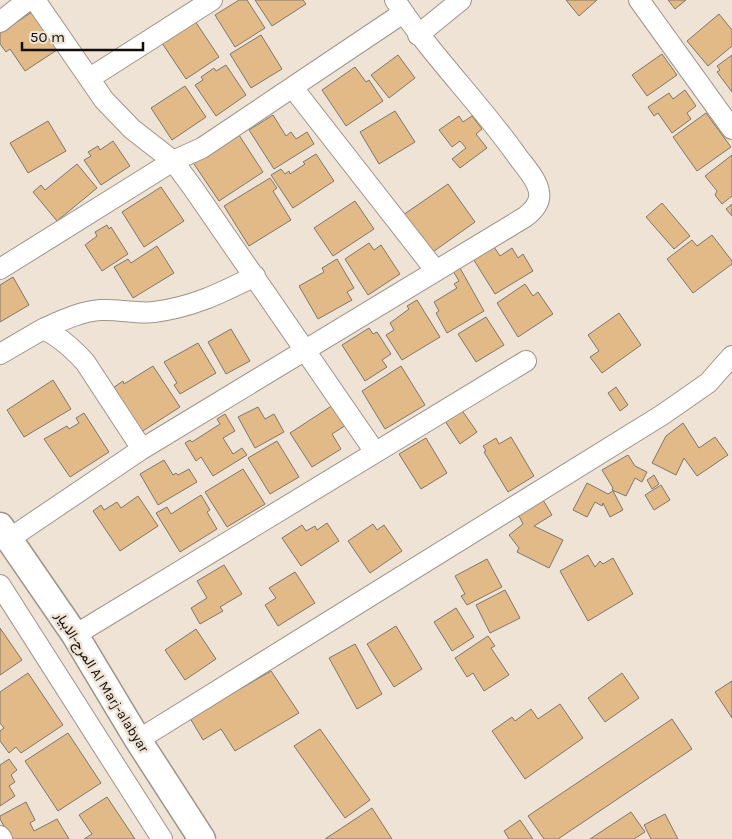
<svg xmlns="http://www.w3.org/2000/svg" width="732" height="839" viewBox="0 0 732 839" font-family="Karla,Vazirmatn,sans-serif">
  <rect width="100%" height="100%" fill="#efe3d6"/>
  <path fill="#e1ba88" stroke="#80766a" d="M239,0H247L265,28L235,47L215,15Z
    M255,0H303L306,4L272,26Z
    M566,0H597L579,16Z
    M668,0H686L675,9Z
    M35,10L60,48L25,71L10,49L6,52L0,44V33Z
    M719,14L732,30V46L708,66L687,41Z
    M195,21L219,57L186,79L162,43Z
    M261,35L282,69L251,88L230,54Z
    M662,54L677,75L647,96L632,75Z
    M398,55L415,78L389,98L371,75Z
    M732,55V92L717,72L720,70L717,66Z
    M226,65L246,95L216,116L195,85L203,80L201,77L214,68L216,71Z
    M355,67L366,82L369,80L383,101L346,126L322,90Z
    M185,86L206,117L172,140L151,108Z
    M685,90L696,106L687,113L691,119L672,133L658,113L654,116L648,107L669,93L673,99Z
    M395,111L415,142L379,164L360,132Z
    M706,113L731,147L697,171L673,137Z
    M273,115L286,136L291,132L296,139L307,132L314,144L274,169L249,130Z
    M459,116L463,122L472,116L482,129L476,134L487,148L460,168L452,159L466,148L460,141L452,147L439,130Z
    M48,121L66,151L28,173L10,143Z
    M237,132L263,172L219,201L192,161Z
    M113,141L130,166L101,185L84,160L91,156L88,152L98,146L100,150Z
    M316,154L334,181L293,208L271,175L281,169L285,174L289,171L290,174L305,164L303,162Z
    M732,155V196L722,204L715,195L717,191L705,176Z
    M77,164L97,188L57,221L33,192L41,185L45,190Z
    M270,178L277,188L273,191L291,220L249,246L224,206Z
    M448,184L475,222L430,254L403,215Z
    M161,187L184,221L144,247L122,212Z
    M355,201L374,229L333,256L314,228Z
    M662,203L690,236L674,249L646,217Z
    M732,204V216L726,209Z
    M107,225L109,229L111,227L128,254L102,271L85,245L97,236L95,232Z
    M712,235L732,261V264L693,293L667,259L692,240L697,246Z
    M369,243L374,250L381,245L400,274L368,295L345,259Z
    M492,244L500,256L512,248L518,258L523,254L533,271L495,294L472,257Z
    M157,246L174,273L133,298L114,267L128,259L131,263Z
    M337,259L354,288L347,292L352,300L318,319L299,286L324,272L322,268Z
    M460,268L484,311L447,333L436,313L439,311L434,302L457,288L454,284L459,281L453,271Z
    M13,277L29,305L0,322V285Z
    M525,284L533,296L538,292L553,314L518,337L497,303Z
    M417,300L440,337L402,360L386,335L394,330L390,323L409,309L407,306Z
    M619,313L641,345L602,373L590,357L599,351L588,335Z
    M486,317L504,345L476,362L458,334Z
    M369,328L373,334L377,332L391,354L382,360L387,367L365,381L342,345Z
    M231,329L250,361L226,374L208,342Z
    M198,343L216,373L180,394L174,385L177,383L164,362Z
    M153,366L180,407L138,434L110,390L123,381L124,384Z
    M401,366L425,405L385,429L362,391Z
    M53,380L71,409L24,437L7,410Z
    M616,387L628,405L620,411L608,393Z
    M333,405L346,425L332,434L341,449L312,467L290,433Z
    M258,407L265,419L274,414L284,432L255,448L238,417Z
    M461,409L477,432L460,444L445,421Z
    M84,413L109,452L70,477L44,439L67,426L69,429L79,423L76,418Z
    M225,414L235,431L223,438L233,454L242,448L247,455L213,476L201,457L196,461L185,443L190,440L192,442L220,424L217,419Z
    M683,423L699,448L715,437L728,455L697,476L684,458L676,475L652,463L666,436Z
    M511,437L534,476L508,492L484,452L486,451L483,446L496,438L499,444Z
    M426,438L447,473L421,489L399,454Z
    M277,441L299,477L270,494L248,458Z
    M628,455L635,466L647,472L642,482L635,478L626,496L612,490L613,488L602,470Z
    M164,460L173,475L176,473L178,475L189,469L197,482L158,505L140,474Z
    M243,469L265,504L227,527L205,492Z
    M654,475L659,484L652,489L647,480Z
    M587,483L608,494L613,491L623,510L610,517L603,503L602,506L595,502L587,517L573,510Z
    M661,485L670,500L654,510L645,495Z
    M201,495L210,510L207,512L217,529L180,552L156,513L167,507L171,514Z
    M138,496L158,526L120,551L93,511L101,505L104,510L117,502L121,508Z
    M543,500L552,515L534,526L563,540L549,568L517,552L519,548L509,535L523,524L518,514Z
    M327,523L339,541L301,566L282,538L302,525L306,531L315,526L317,530Z
    M373,524L377,530L384,525L402,551L370,573L348,541Z
    M588,555L595,567L600,561L603,564L613,558L633,594L588,621L560,571Z
    M487,559L502,587L467,605L461,596L465,594L455,576Z
    M224,565L242,594L220,607L223,611L200,624L191,608L207,598L197,581Z
    M295,572L315,603L278,626L265,605L276,598L269,588Z
    M505,590L520,618L490,633L476,605Z
    M456,608L474,637L452,651L434,622Z
    M396,626L422,669L394,687L367,644Z
    M0,628L22,660L0,675Z
    M196,629L216,659L185,680L165,650Z
    M488,636L495,646L491,648L509,675L484,691L473,673L467,677L455,658Z
    M355,644L382,694L357,709L329,658Z
    M271,671L299,713L235,751L221,729L203,740L190,718Z
    M28,673L63,725L21,753L16,747L9,753L0,741V731L4,728L0,723V692Z
    M622,673L639,698L605,722L588,698Z
    M732,681V718L715,692Z
    M560,704L583,738L525,779L492,731L512,717L515,721L531,709L538,719Z
    M672,719L692,749L558,839H544L528,816Z
    M320,729L370,800L345,818L294,746Z
    M68,733L101,783L58,811L25,761Z
    M9,759L17,770L11,775L15,782L9,786L15,796L0,806V765Z
    M107,797L135,839H84L92,834L79,815Z
    M26,802L35,820L30,823L34,831L57,819L69,839H11L0,819V816Z
    M372,808L392,839H325Z
    M631,812L645,832L634,839H590Z
    M665,814L678,839H651L644,825Z
    M520,820L533,839H509L504,831Z"/>
  <g fill="none" stroke-linecap="round" stroke-linejoin="round">
    <g stroke="#9f9488" stroke-width="22">
      <path id="minor" d="M35,0L104,100L132,129L173,161L193,188L375,452
        M639,0L732,129
        M0,22L28,0
        M418,35L461,0
        M90,78L212,0
        M293,88L436,271
        M0,269L173,161L202,148L403,13
        M43,329C61,321 81,311 101,310C119,309 137,314 154,312C193,307 221,293 255,276
        M0,354L43,329C59,336 73,349 85,362L142,449
        M9,539L142,449L525,217C533,211 541,203 539,192C537,178 523,165 515,153C477,100 431,55 395,0
        M0,585L162,839
        M75,635L526,361
        M138,740L662,415L708,383L732,356
        M0,836L2,839"/>
    </g>
    <g stroke="#9f9488" stroke-width="29">
      <path id="major" d="M0,526L75,635L138,740L202,839"/>
    </g>
    <use href="#minor" stroke="#fff" stroke-width="20"/>
    <use href="#major" stroke="#fff" stroke-width="26"/>
  </g>
  <g text-anchor="middle" dominant-baseline="central" stroke-width="5" stroke-linejoin="round" paint-order="stroke">
    <g font-size="14" fill="#110e09" stroke="#efe3d6">
      <text transform="translate(102 682) rotate(58)">المرج-الابيار Al Marj-alabyar</text>
    </g>
  </g>
  <path d="M22 42v8h121v-8" fill="none" stroke="#110e09" stroke-width="2.5"/>
  <text x="30" y="42" font-size="15" fill="#110e09" stroke="#efe3d6" stroke-width="4" paint-order="stroke">50 m</text>
</svg>
